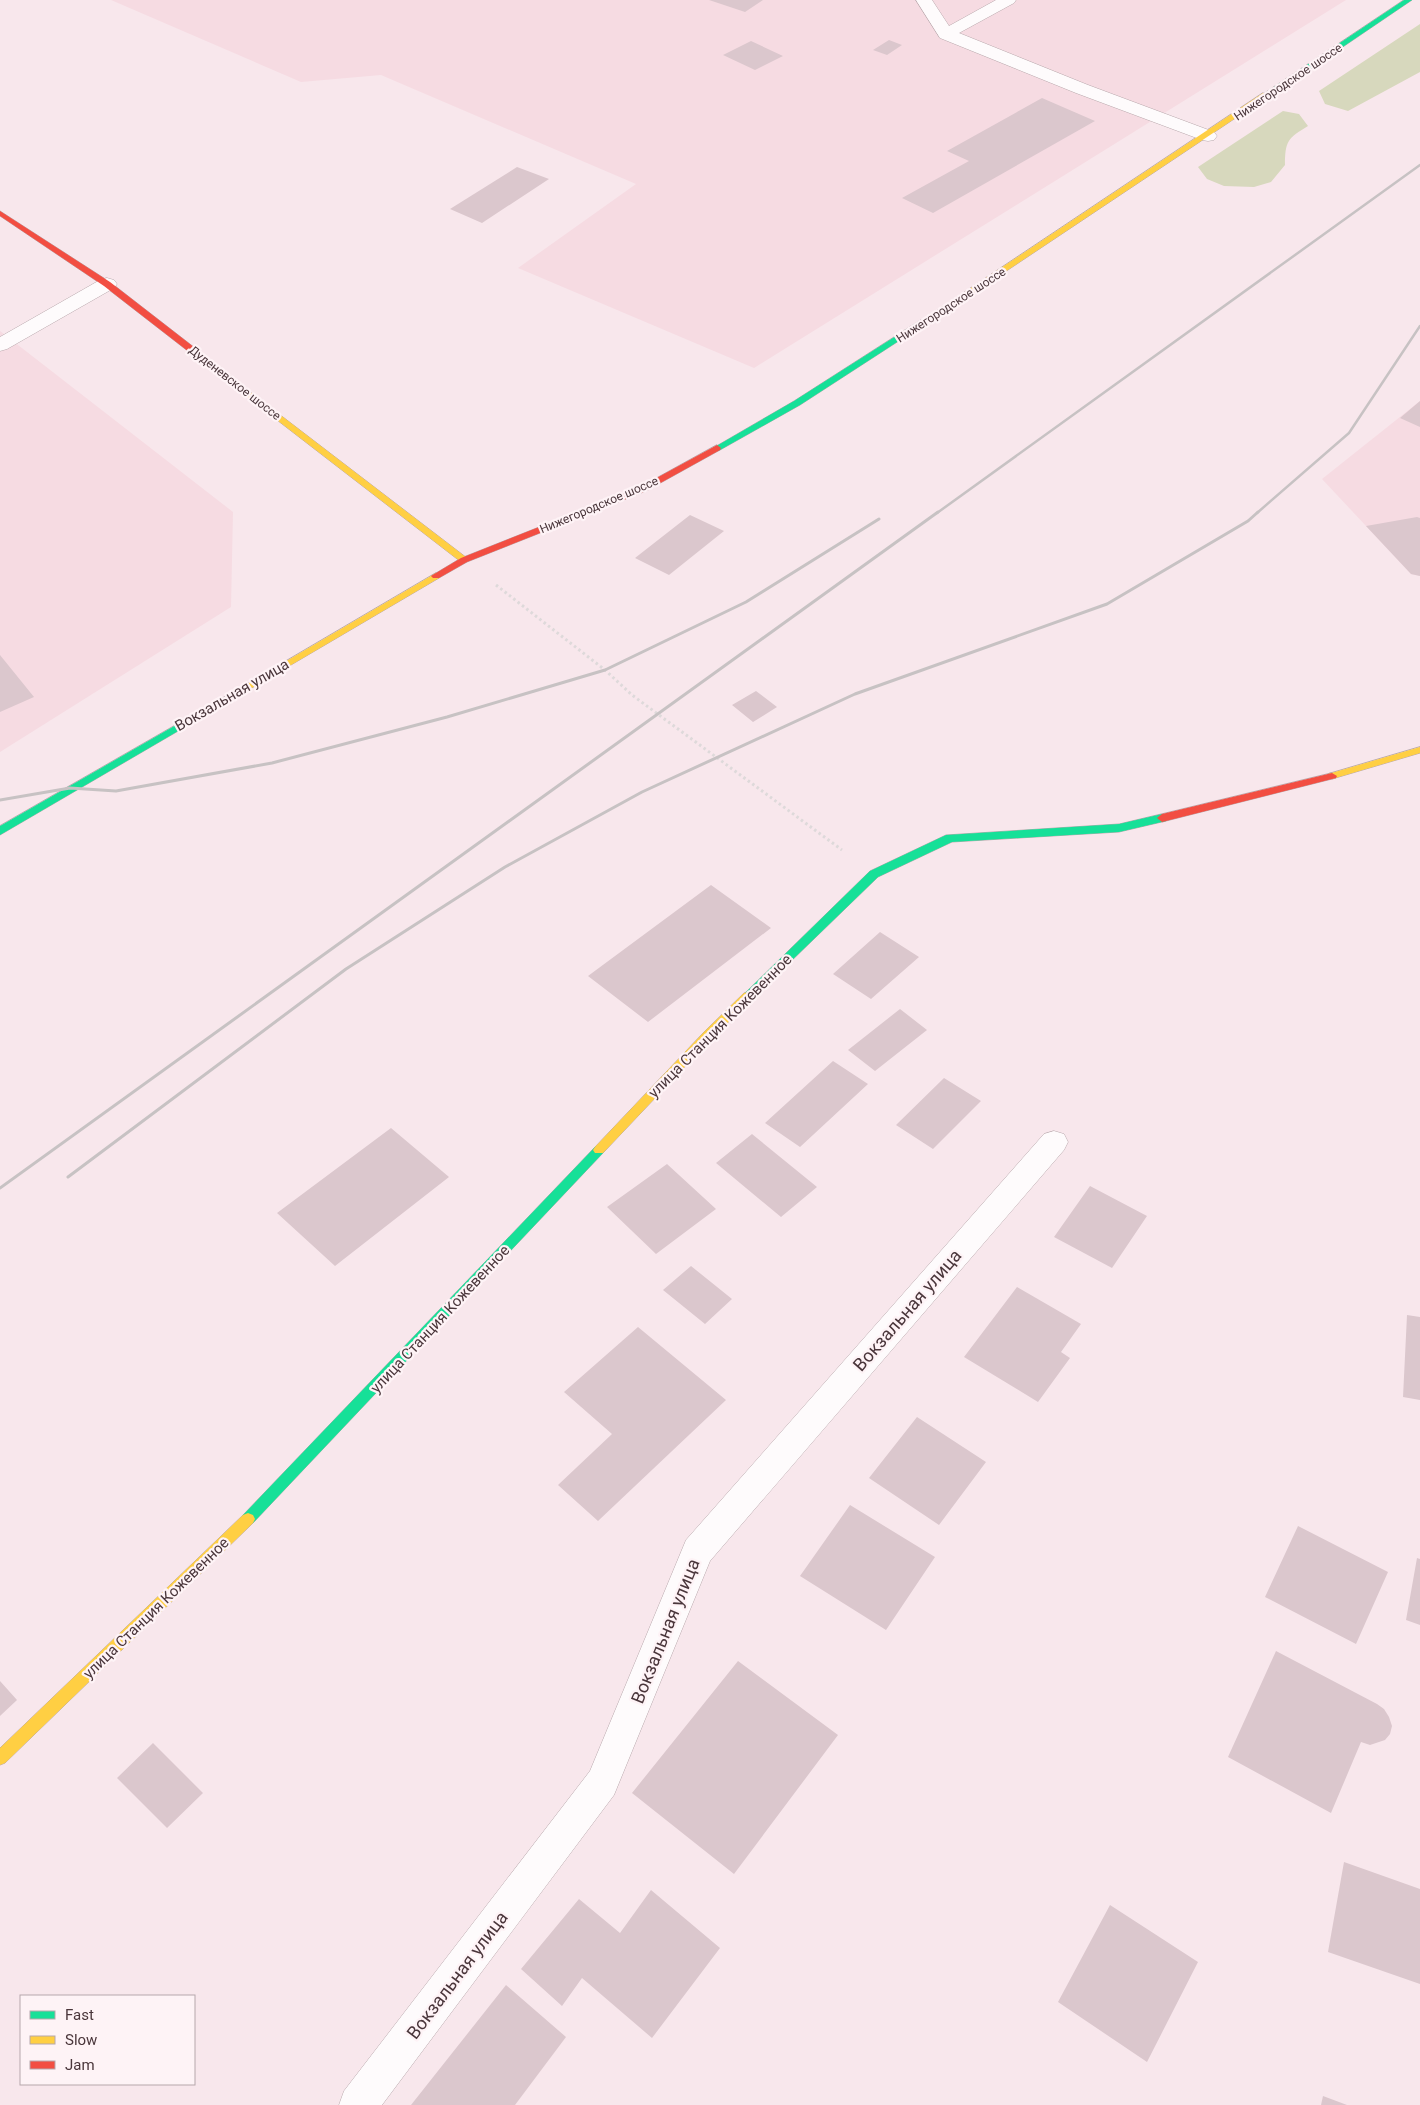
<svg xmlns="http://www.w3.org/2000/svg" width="1420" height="2105" viewBox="0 0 1420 2105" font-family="Roboto,sans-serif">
  <rect width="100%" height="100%" fill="#f8e7ec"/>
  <path fill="#f6dbe2" d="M111,0H1346L754,368L518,268L636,184L381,75L301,82Z
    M0,331L233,512L231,607L0,752Z
    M1420,401V576L1411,574L1322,479Z"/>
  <path fill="#d7d8bd" d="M1420,24V72L1348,111L1325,104L1319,91Z
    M1283,111L1299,114L1308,126C1288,138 1285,141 1285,165L1271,182L1254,187L1224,186L1207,179L1198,167Z"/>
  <path fill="#dbc7cd" d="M709,0H763L745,12Z
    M889,40L902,45L887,55L873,50Z
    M751,41L783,56L755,70L723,55Z
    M1042,98L1095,121L933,213L902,198L969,161L947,151Z
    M517,167L549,179L482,223L450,209Z
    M1420,401V427L1400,418Z
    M690,515L724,531L669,575L635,558Z
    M1417,517L1420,518V576L1411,574L1366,526Z
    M0,655L34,697L0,712Z
    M756,691L777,707L753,722L732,705Z
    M711,885L771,928L648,1022L588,976Z
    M880,932L919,957L871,999L833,974Z
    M900,1009L927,1030L875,1071L848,1050Z
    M833,1061L868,1084L800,1147L765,1123Z
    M944,1078L981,1101L933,1149L896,1125Z
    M391,1128L449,1177L335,1266L277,1213Z
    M752,1134L817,1187L781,1217L716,1163Z
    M667,1164L716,1209L656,1254L607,1207Z
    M1090,1186L1147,1216L1112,1268L1054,1237Z
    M691,1266L732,1299L705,1324L663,1290Z
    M1017,1287L1081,1324L1061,1352L1070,1358L1038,1402L964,1357Z
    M1407,1315L1420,1317V1400L1403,1397Z
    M638,1327L726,1400L598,1521L558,1485L612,1434L564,1392Z
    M917,1417L986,1462L939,1525L869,1478Z
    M850,1505L935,1557L886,1630L800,1576Z
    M1298,1526L1388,1572L1356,1644L1265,1597Z
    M1417,1558L1420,1559V1625L1406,1620Z
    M1276,1651L1377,1704L1384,1709L1389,1717L1392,1726L1390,1734L1385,1740L1370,1745L1361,1742L1331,1813L1228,1757Z
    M738,1661L838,1735L734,1874L632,1793Z
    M0,1681L17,1700L0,1716Z
    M153,1743L203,1793L167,1828L117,1778Z
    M1344,1862L1420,1889V1984L1328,1952Z
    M651,1890L720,1948L652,2038L582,1978L562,2006L521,1969L579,1899L620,1933Z
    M1110,1905L1198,1962L1147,2062L1058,2002Z
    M506,1985L566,2037L515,2105H411Z
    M1323,2096L1347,2105H1321Z"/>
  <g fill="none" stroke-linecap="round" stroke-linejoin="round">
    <g stroke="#b8a8ac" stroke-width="1">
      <path id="lane" d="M916,0H932L949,26L996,0H1016L1014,3L959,33L1088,85L1214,132L1217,136L1214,140L1208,141L1202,140L1076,93L940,38Z
        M107,278L114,280L117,284L114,288L7,349L0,351V337L100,280Z"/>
    </g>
    <g stroke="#b8a8ac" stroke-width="1">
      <path id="street" d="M1054,1131L1064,1134L1068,1142L1064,1150L710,1561L614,1795L382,2105H339L344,2091L590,1771L686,1540L1044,1134Z"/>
    </g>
    <g stroke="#b8a8ac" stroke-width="1">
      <path id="fast" d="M1404,0H1412L1269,97L1262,95Z
        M921,320L928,322L800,405L720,450L717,451L713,448L794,401Z
        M230,694L235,697L233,699L0,835V826Z
        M1162,814L1166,815L1167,818L1166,821L1119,832L952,842L878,877L752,999H744L742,996L870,871L946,835L1119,824Z
        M599,1145L603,1147L605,1150L603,1153L253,1523L248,1525L243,1523L241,1519L243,1515L595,1147Z"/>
    </g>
    <g stroke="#b8a8ac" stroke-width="1">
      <path id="slow" d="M1263,93L1270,95L927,324L920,322Z
        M232,378L467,558V562H461L229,383L228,381Z
        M436,573L441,576L439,578L233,699H227L225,697Z
        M1420,747V753L1332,779L1327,776L1328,774Z
        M748,992L754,996L752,999L712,1038L603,1153H595L593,1150L595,1147L704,1032L744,993Z
        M248,1513L253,1515L255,1519L253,1523L5,1763L0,1765V1748L243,1515Z"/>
    </g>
    <g stroke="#b8a8ac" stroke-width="1">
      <path id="jam" d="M0,211L110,282L235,379V383H229L104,286L0,216Z
        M717,445L721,448L720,450L646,491L467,562L439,578H433L431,576L461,558L640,487Z
        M1332,773L1337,776L1336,778L1162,822L1157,818L1162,814Z"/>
    </g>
    <path stroke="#ded9da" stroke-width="3" stroke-dasharray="2.5 3" stroke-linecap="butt" d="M496,585L605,670L632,695L842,850"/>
    <use href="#lane" fill="#fefbfc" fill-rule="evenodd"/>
    <use href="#street" fill="#fefbfc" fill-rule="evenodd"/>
    <use href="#fast" fill="#16e098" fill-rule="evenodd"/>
    <use href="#slow" fill="#ffcf43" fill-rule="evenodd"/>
    <use href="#jam" fill="#f24e42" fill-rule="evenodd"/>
    <path stroke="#c7c2c3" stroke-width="2.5" d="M937,513L1420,165
      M1257,513L1349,433L1420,326"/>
    <path stroke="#c7c2c3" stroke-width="3" d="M0,800L70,788L116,791L272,763L447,717L605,670L746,602L879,519
      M68,1177L346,969L505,867L642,792L855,694L1107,604L1248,521L1258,512
      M0,1188L938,512"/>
  </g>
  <g text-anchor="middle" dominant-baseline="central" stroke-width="4.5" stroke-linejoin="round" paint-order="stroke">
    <g font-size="12" fill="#4a363b" stroke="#fef3f6">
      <text transform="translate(1288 82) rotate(-34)">Нижегородское шоссе</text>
      <text transform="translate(951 305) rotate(-33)">Нижегородское шоссе</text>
      <text transform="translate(235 383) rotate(38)">Дуденевское шоссе</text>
      <text transform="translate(599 505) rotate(-23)">Нижегородское шоссе</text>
    </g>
    <g font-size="15" fill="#4a363b" stroke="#fef3f6">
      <text transform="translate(232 695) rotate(-30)">Вокзальная улица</text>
      <text transform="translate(720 1026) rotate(-45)">улица Станция Кожевенное</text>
      <text transform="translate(440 1319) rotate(-47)">улица Станция Кожевенное</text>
      <text transform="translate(156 1608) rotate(-44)">улица Станция Кожевенное</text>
    </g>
    <g font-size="18" fill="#4a363b" stroke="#fef3f6">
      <text transform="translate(907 1310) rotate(-49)">Вокзальная улица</text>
      <text transform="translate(665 1631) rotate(-68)">Вокзальная улица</text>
      <text transform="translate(457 1975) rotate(-53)">Вокзальная улица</text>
    </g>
  </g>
  <rect x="20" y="1995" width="175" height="90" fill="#fef3f6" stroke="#b6a7ab"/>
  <rect x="30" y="2011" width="25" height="8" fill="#16e098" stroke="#b6a7ab"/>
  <text x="65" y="2020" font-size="15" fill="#4a363b">Fast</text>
  <rect x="30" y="2036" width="25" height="8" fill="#ffcf43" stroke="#b6a7ab"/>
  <text x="65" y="2045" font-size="15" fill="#4a363b">Slow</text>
  <rect x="30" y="2061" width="25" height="8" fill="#f24e42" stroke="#b6a7ab"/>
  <text x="65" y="2070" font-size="15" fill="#4a363b">Jam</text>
</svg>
